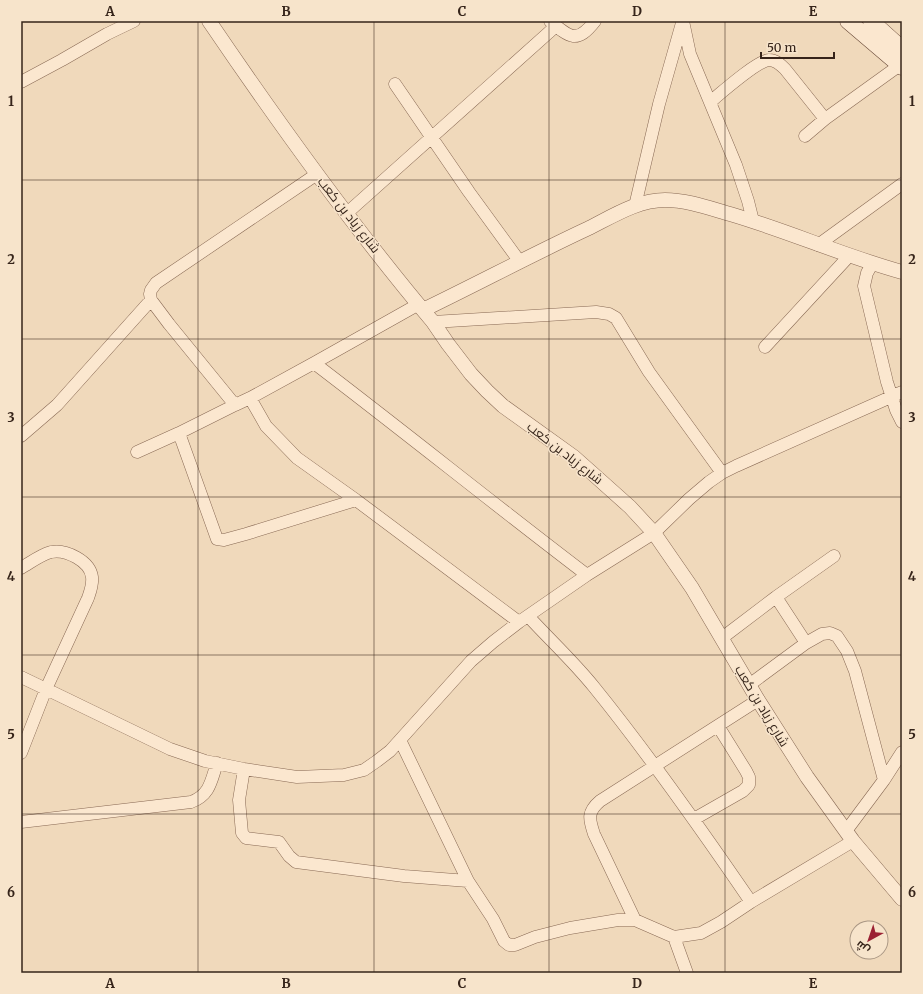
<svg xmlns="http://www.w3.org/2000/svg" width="923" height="994" viewBox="0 0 923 994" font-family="Merriweather,Cairo,serif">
  <rect width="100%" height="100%" fill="#f0d9bb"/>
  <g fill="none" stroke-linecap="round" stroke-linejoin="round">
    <g stroke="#886954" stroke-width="13">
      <path id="minor" d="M550,21C570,38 577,44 595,21
        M683,21L690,54L736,165L748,201L753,221
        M21,82L62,60L107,34L134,21
        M395,84L469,192L520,262
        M710,102C721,93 757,61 769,60C776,60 781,65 785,69L825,119
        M805,136L825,119L900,65
        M317,174L156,283L151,290L150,294L151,300L169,324L235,405L250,398L314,363L419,304
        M635,206L659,104L682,23
        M347,213L556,26
        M818,245L902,184
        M872,264L867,273L864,286L887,382L896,410L902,422
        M433,322L596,312L609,314L616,318L649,372L722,473
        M765,347L850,255
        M314,363C406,433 495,505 587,575
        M250,398L266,426L297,458L356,500L519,622
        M235,405L179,433L217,539L224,540L246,534L356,500
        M21,436L57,405L151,300
        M137,452L179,433
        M21,568C30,563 40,555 51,552C66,549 90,561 92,577C93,585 90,592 88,598L46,689L21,677
        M776,597L806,643
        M528,616C550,640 574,662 594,687C650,756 701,829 751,902
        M722,638L776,597L834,556
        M749,685L806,643L822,634L830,633L837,636L847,651L855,671L884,780
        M400,740L468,881L493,919L504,941L509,945H515L535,937L570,928L618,920H635L674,937L701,933L721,922L751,902L853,841
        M21,753L46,689L170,749L205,761L244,769L297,777L344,775L364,770L377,761L390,751L471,661L493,642L519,622L587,575L654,533L689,499L709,482L722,473L736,466L902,392
        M244,769L239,800L242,833L246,838L279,842L289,856L296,862L404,876L468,881
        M694,819L743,791L749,785V777L746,771L718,726
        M21,822L191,802C210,795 211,781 217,763
        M846,831L884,780L902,752
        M635,920L594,834C589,819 587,812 600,801L758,700
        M674,937L687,973"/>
    </g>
    <g stroke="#886954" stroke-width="15">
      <path id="tertiary" d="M209,21C279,124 352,226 433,322L448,344L471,374L487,391L503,406L574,457L592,473L630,507L654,533L692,588L758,700L807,777L853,841L902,899
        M423,310C479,283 533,254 589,228C613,216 638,200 665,200C687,200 709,208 730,214C788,231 844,256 902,272"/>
    </g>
    <g stroke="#6a4a38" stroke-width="17">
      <path id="secondary" d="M848,21L902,67
        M871,21L902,49"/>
    </g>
    <use href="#minor" stroke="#fbe7cf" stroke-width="12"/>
    <use href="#tertiary" stroke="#fbe7cf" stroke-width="14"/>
    <use href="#secondary" stroke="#fbe7cf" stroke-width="16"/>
  </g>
  <path fill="none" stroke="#36241a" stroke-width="1" stroke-opacity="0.55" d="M198,21V973M374,21V973M549,21V973M725,21V973M21,180H902M21,339H902M21,497H902M21,655H902M21,814H902"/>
  <g text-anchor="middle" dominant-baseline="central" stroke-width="3" stroke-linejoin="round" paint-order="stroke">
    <g font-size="13" fill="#36241a" stroke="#f7e4cb">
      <text transform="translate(349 215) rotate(52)">شارع زياد بن كعب</text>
      <text transform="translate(565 453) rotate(38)">شارع زياد بن كعب</text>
      <text transform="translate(762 706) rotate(59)">شارع زياد بن كعب</text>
    </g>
  </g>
  <rect width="923" height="994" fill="none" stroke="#f7e4cb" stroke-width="44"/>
  <g transform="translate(869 940) rotate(220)"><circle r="19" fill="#f7e4cb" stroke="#aa9784"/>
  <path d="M0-3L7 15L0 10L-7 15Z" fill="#9b2133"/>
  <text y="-6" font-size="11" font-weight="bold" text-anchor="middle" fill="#36241a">ش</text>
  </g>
  <path d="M761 52v6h73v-6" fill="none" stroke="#36241a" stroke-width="2"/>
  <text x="767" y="52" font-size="12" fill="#36241a" stroke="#f7e4cb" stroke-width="3" paint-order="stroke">50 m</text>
  <rect x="22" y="22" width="879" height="950" fill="none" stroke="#36241a" stroke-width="1.5"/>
  <g font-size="13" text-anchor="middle" font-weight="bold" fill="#36241a">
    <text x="110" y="16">A</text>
    <text x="286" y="16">B</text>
    <text x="462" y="16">C</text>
    <text x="637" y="16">D</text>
    <text x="813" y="16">E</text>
    <text x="11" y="106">1</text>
    <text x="912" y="106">1</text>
    <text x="11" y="264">2</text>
    <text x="912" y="264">2</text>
    <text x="11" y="422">3</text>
    <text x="912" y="422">3</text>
    <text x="11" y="581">4</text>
    <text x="912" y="581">4</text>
    <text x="11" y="739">5</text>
    <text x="912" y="739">5</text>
    <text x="11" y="897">6</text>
    <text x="912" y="897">6</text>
    <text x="110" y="988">A</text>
    <text x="286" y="988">B</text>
    <text x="462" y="988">C</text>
    <text x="637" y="988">D</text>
    <text x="813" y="988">E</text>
  </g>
</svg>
